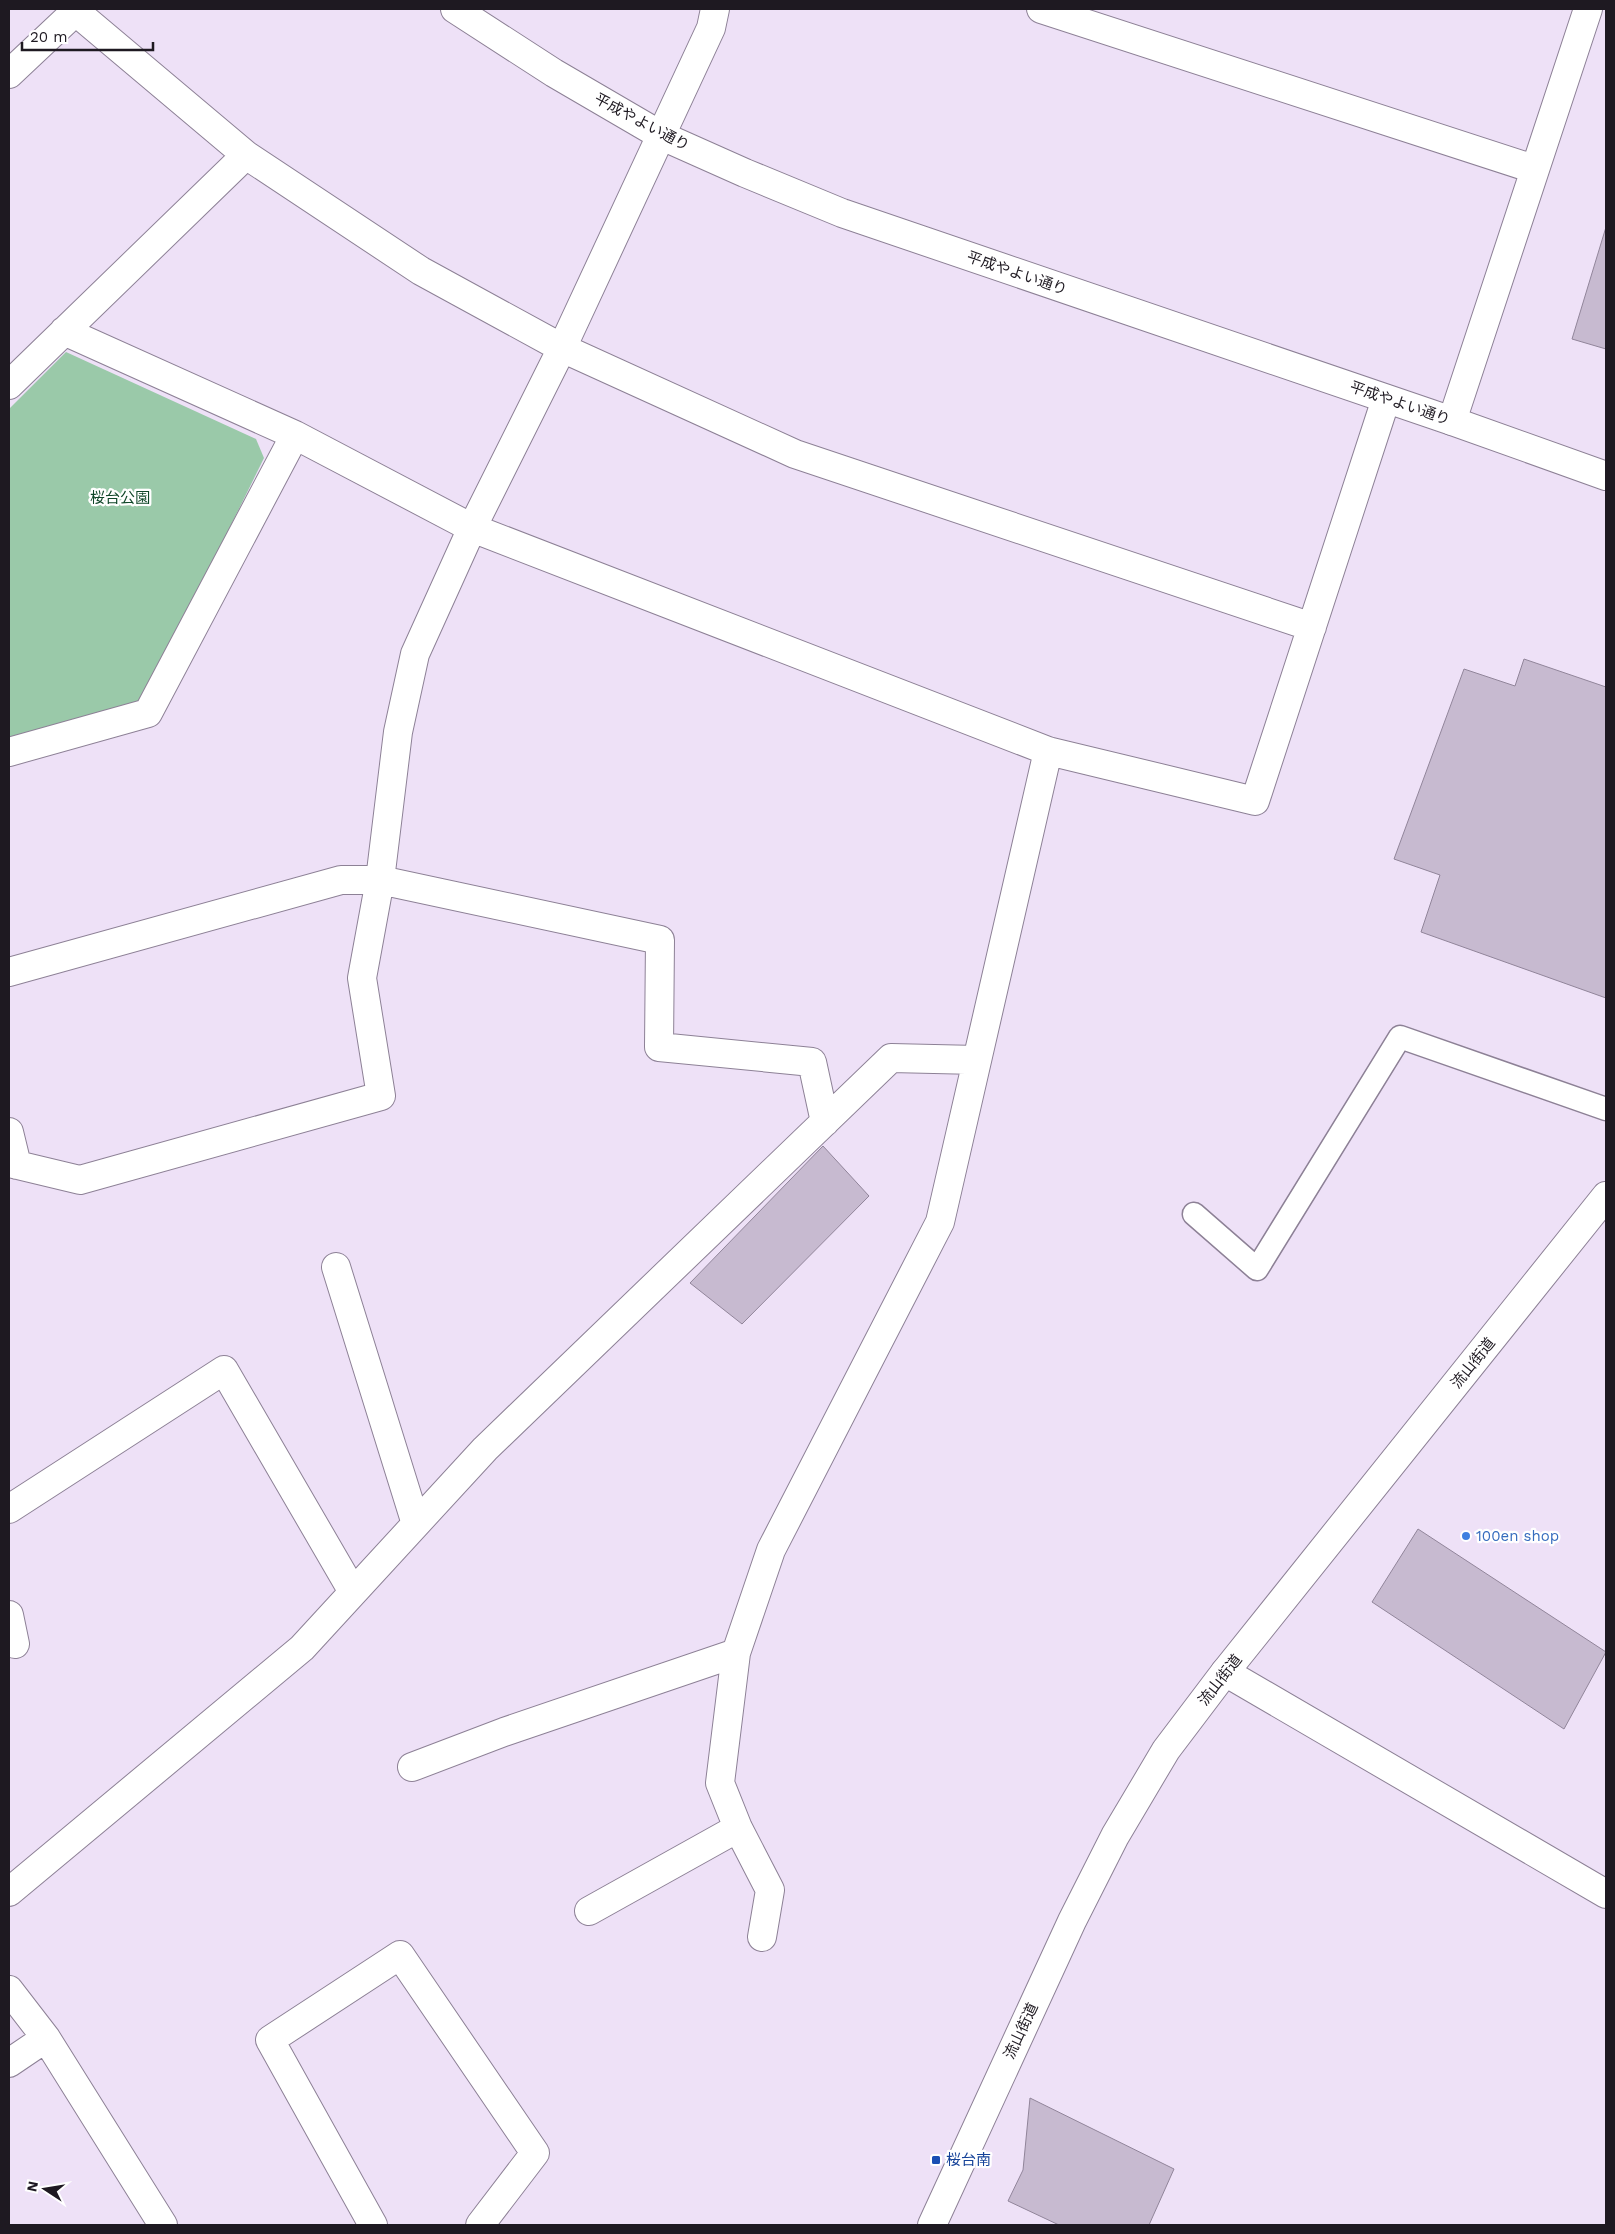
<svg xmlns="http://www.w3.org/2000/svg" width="1615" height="2234" viewBox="0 0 1615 2234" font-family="'Work Sans','Noto Sans JP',sans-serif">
  <rect width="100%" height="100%" fill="#eee1f7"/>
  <path fill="#9ac9a9" d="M66,352L256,439L264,458L144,702L9,738V409Z"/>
  <path fill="#c7bad0" stroke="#91859a" d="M1606,227V349L1572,339Z
    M1524,659L1606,687V998L1421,932L1440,875L1394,859L1464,669L1515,686Z
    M823,1146L869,1196L742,1324L690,1283Z
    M1418,1529L1606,1652L1564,1729L1372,1602Z
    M1030,2098L1174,2169L1149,2225H1059L1008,2201L1023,2170Z"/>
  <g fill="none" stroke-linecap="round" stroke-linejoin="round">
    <g stroke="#8d8196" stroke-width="25">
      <path id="service" d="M1194,1214L1257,1269L1400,1037L1606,1109"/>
    </g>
    <g stroke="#8d8196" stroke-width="30">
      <path id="minor" d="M1041,9L1534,169
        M75,11L246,155L421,271L562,348L795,454L1312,627
        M9,74L78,9
        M64,331L295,435L472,528L1048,751L1255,801L1386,399
        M9,385L246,155
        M1452,421L1588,9
        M9,752L148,713L295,435
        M9,972L341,880H380L660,940L659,1047L812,1062L825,1122
        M9,1132L17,1165
        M9,1163L80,1180L381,1096L362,978L380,880L398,732L415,654L472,528L562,348L711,28L715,9
        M336,1267L416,1524
        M9,1509L224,1370L353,1592
        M9,1615L15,1644
        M1225,1672L1606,1894
        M412,1767L504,1732L736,1653
        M9,1892L302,1648L485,1449L891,1058L977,1060
        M589,1911L738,1828
        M762,1937L770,1890L738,1828L720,1783L736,1653L771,1550L940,1222L1048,751
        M9,1990L46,2038L163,2225
        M9,2063L46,2038
        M373,2225L270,2040L400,1955L535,2153L480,2225"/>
    </g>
    <g stroke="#8d8196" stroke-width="30">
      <path id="tertiary" d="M455,9L554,73L662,136L745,173L842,213L1452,421L1606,476
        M932,2225L1072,1921L1115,1836L1166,1750L1225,1672L1606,1196"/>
    </g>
    <use href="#service" stroke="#fff" stroke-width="22"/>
    <use href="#minor" stroke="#fff" stroke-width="28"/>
    <use href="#tertiary" stroke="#fff" stroke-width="28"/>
  </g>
  <circle fill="#3f7fe0" stroke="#fff" stroke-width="2" cx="1466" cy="1536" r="5"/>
  <rect fill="#1a4fb4" stroke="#fff" stroke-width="2" x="931" y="2155" width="10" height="10" rx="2.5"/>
  <g text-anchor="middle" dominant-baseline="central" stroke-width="4.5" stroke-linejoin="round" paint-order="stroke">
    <g font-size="15" fill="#1e1921" stroke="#fff">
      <text transform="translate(642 122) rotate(28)">平成やよい通り</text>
      <text transform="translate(1017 273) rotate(19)">平成やよい通り</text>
      <text transform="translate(1400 403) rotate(19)">平成やよい通り</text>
      <text transform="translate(1473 1363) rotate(-51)">流山街道</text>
      <text transform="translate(1220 1680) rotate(-52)">流山街道</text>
      <text transform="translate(1021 2031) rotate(-65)">流山街道</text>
    </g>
    <g font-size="15" fill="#104729" stroke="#fff">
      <text x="120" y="498">桜台公園</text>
    </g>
    <g font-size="15" fill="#366cbe" stroke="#fff" text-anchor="start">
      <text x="1476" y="1536">100en shop</text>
    </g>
    <g font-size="15" fill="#164399" stroke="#fff" text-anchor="start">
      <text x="946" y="2160">桜台南</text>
    </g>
  </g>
  <rect width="1615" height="2234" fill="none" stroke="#1e1921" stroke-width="20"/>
  <g transform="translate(45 2189) rotate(282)" stroke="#ffffff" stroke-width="4" paint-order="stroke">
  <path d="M0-4L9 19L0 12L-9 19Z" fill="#1e1921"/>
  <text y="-8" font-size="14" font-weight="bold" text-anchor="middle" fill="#1e1921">N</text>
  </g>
  <path d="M22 42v8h131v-8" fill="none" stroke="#1e1921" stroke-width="2.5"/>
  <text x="30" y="42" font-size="15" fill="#1e1921" stroke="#ffffff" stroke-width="4" paint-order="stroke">20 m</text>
</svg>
